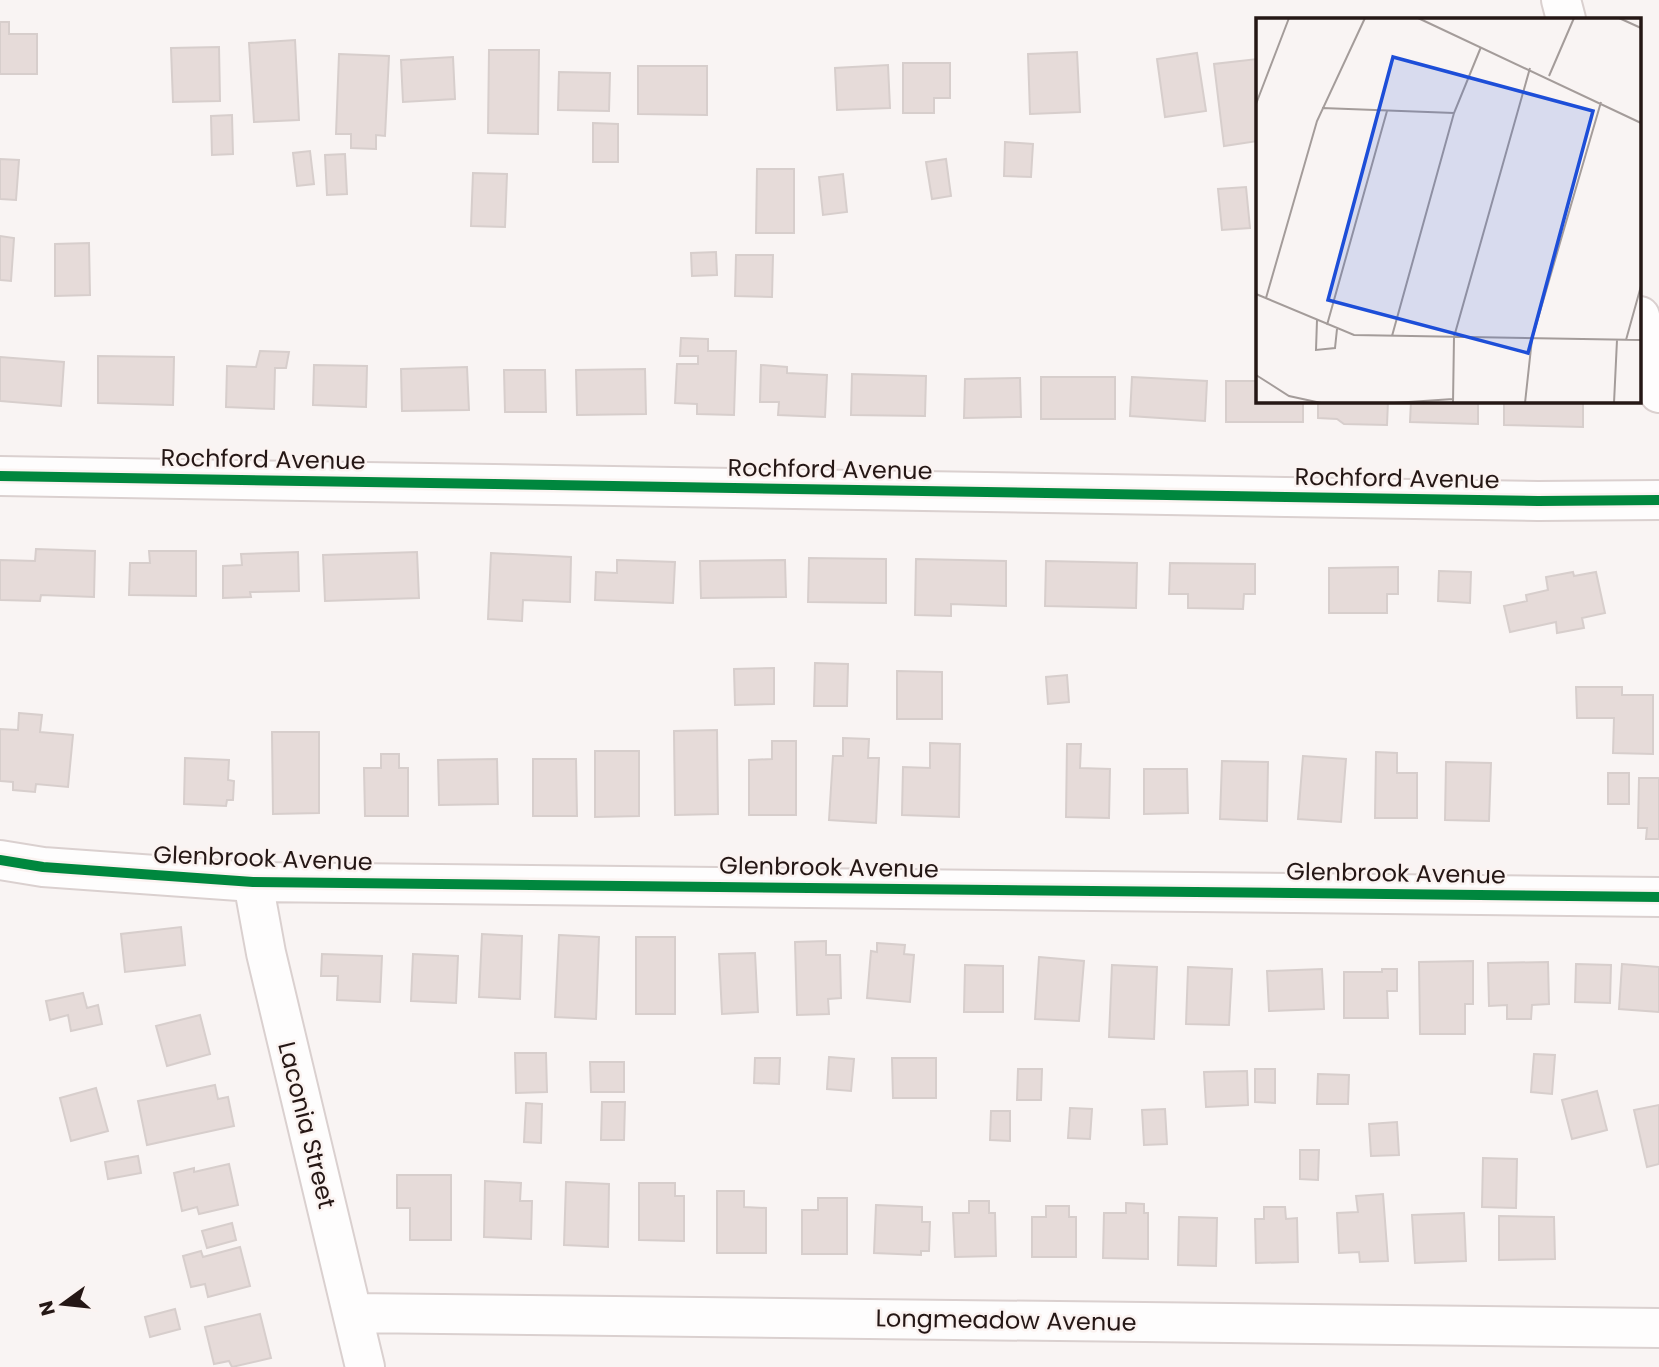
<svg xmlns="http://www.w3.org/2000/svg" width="1659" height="1367" viewBox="0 0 1659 1367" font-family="Poppins,sans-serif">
  <rect width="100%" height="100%" fill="#f9f4f3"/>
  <path fill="#e6dbd9" stroke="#d7cecc" stroke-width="2" d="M0,22H9V34H37V74H0Z
    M295,40L299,120L254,122L249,43Z
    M219,47L220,101L173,102L171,48Z
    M489,50H539L538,134L488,133Z
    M1077,52L1080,112L1030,114L1028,54Z
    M1197,53L1206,111L1165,117L1157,59Z
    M339,54L389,56L385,136L376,135V149L351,148V134H336Z
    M453,57L455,99L403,102L401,60Z
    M1257,59L1258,141L1224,146L1214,64Z
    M903,63H950V98H934V113H903Z
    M888,65L890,108L837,110L835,68Z
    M638,66H707V115L638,114Z
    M559,72L610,73L609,111L558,110Z
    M232,115L233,154L212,155L211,116Z
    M593,123L618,124V162H593Z
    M1005,142L1033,144L1031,177L1004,176Z
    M310,151L314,184L297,186L293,153Z
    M345,154L347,194L327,195L325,155Z
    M0,159L19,160L16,200L0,199Z
    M946,159L951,196L932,199L926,162Z
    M757,169H794V233H756Z
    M473,173L507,174L505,227L471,226Z
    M843,174L847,212L823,215L819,177Z
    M1246,187L1250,228L1222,230L1218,189Z
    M0,236L14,238L11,281L0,280Z
    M89,243L90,295L55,296V244Z
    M716,252L717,275L692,276L691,253Z
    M736,255H773L772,297L735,296Z
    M681,338L708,339V351H736L734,415L697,414V404L675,403L677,364H698V356H680Z
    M260,351L289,352L286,368H275L274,409L226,407L227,366L256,367Z
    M98,356L174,357L173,405L98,403Z
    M0,357L64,362L61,406L0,401Z
    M314,365L367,366L366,407L313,405Z
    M761,365L787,367V373L827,375L825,417L778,415L779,402H760Z
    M467,367L469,410L402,411L401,369Z
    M645,369L646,414L577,415L576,370Z
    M504,370H545L546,412H505Z
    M852,374L926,376L925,416L851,415Z
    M1041,377H1115V419H1041Z
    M1132,377L1207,381L1205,421L1130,416Z
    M1020,378L1021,417L964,418L965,379Z
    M1226,381H1258V401H1303V422H1226Z
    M1318,401H1388L1387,425L1344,424L1337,419L1318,418Z
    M1411,401H1478V424L1410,422Z
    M1504,401H1583V427L1504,425Z
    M36,549L95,551L94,597L41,595L40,601L0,600V560L35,561Z
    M149,551H196V596L129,595L130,563H150Z
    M298,552L299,591L250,592L251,597L223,598V566L242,565L241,554Z
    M417,552L419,598L325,601L323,555Z
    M491,553L571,557L570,602L523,600L522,621L488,619Z
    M809,558L886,559V603L808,602Z
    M916,559L1006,561V606L951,604V616L915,615Z
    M617,560L675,562L673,603L595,600L596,572L617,573Z
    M785,560L786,597L701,598L700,561Z
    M1046,561L1137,563L1136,608L1045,606Z
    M1170,563L1255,564V594H1244L1243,609L1188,608V594H1169Z
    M1398,567V594H1387V613H1329V568Z
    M1439,571L1471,572L1470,603L1438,601Z
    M1573,572L1574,576L1596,572L1605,613L1582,618L1584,628L1557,633L1556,622L1510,632L1504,606L1527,601L1526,595L1548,590L1546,577Z
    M815,663L848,664L847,706H814Z
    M774,668V704L735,705L734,669Z
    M897,671L942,672V719H897Z
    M1067,675L1069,702L1048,704L1046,677Z
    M1576,687H1622V695H1653V754L1613,753L1614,718H1577Z
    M19,713L42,715L40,732L73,735L68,787L36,784L35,792L13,790V782L0,781V729L18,730Z
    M717,730L718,814L675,815L674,731Z
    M272,732H319V813L273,814Z
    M843,738L869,739L868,758H879L876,823L829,820L833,756H843Z
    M772,741H796V815H749V760L772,759Z
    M930,743L960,744L959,817L902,815L903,767L930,768Z
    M1067,744H1081L1080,768L1110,769L1109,818L1066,817Z
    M595,751H639V816L595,817Z
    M1376,752L1397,753V773H1417V818H1375Z
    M381,754H399V768H408V816H365L364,768H381Z
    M1303,756L1346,759L1341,822L1298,819Z
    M185,758L229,760L228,780L234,781L233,800H227L226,806L184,804Z
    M497,759L498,804L439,805L438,760Z
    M533,759H576L577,816H533Z
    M1222,761L1268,762L1267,821L1220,819Z
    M1446,762L1491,763L1489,821L1445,820Z
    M1144,769H1187L1188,813L1144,814Z
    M1608,773H1629V804H1608Z
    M1639,778H1659V839H1646L1647,828H1638Z
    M181,927L185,965L125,972L121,934Z
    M482,934L522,936L520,999L479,997Z
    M559,935L599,937L596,1019L555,1017Z
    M636,937H675V1014H636Z
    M826,941V955H840L841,998L828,999L829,1014L797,1015L795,942Z
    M877,943L905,945L904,954L914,955L910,1002L867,998L871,951L877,952Z
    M755,953L758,1012L722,1014L719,954Z
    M322,954L382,956L380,1002L337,1000L338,976H321Z
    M413,954L458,956L456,1003L411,1001Z
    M1039,957L1084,961L1079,1021L1035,1019Z
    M1473,961V1004H1465V1034H1420L1419,962Z
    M1548,962L1549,1004L1532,1005L1531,1019H1507V1005L1489,1006L1488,963Z
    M1576,964L1611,965L1610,1003L1575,1002Z
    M1622,964L1659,967V1012L1619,1009Z
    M965,965L1003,966V1012H964Z
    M1112,965L1157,967L1154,1039L1109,1037Z
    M1188,967L1232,969L1229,1025L1186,1024Z
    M1322,969L1324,1009L1269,1011L1267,971Z
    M1382,969H1397V991H1387L1388,1018H1344V972H1382Z
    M83,993L87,1008L98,1005L102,1024L71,1031L68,1015L50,1020L46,1001Z
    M200,1015L210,1054L167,1066L156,1026Z
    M515,1053H546L547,1092L516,1093Z
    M1534,1054L1555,1055L1552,1094L1531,1092Z
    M829,1057L854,1059L851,1091L827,1089Z
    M755,1058H780L779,1084L754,1083Z
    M892,1058H936V1098H893Z
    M590,1062H624V1092H591Z
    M1018,1069H1042L1041,1100H1017Z
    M1255,1069H1275V1103L1255,1102Z
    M1247,1071L1248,1105L1206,1107L1204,1072Z
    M1318,1074L1349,1075L1348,1104H1317Z
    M215,1085L218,1099L228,1097L234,1126L147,1145L138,1101Z
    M96,1088L108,1131L71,1141L60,1098Z
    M1597,1091L1607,1130L1572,1139L1562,1100Z
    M602,1102H625L624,1140H601Z
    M526,1103L542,1104L541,1143L524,1142Z
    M1659,1105V1164L1647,1167L1634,1110Z
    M1070,1108L1092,1109L1090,1139L1068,1138Z
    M1165,1109L1167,1144L1144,1145L1142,1110Z
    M991,1111H1010V1141L990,1140Z
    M1397,1122L1399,1155L1371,1156L1369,1124Z
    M1300,1150H1319L1318,1180L1300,1179Z
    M138,1156L141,1173L108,1179L105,1162Z
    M1483,1158L1517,1159L1516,1208L1482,1207Z
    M229,1164L238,1205L199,1214L197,1207L182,1211L174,1173L194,1168V1172Z
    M397,1175H451V1240H410V1208H397Z
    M485,1181L521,1183L520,1201H532L531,1239L484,1237Z
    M566,1182L609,1184L608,1247L564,1245Z
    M639,1183H675V1196H684V1241L639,1240Z
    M717,1191H744V1207L766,1208V1253H717Z
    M1383,1194L1388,1261L1360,1262L1359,1252L1339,1253L1337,1213L1358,1212L1356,1196Z
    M818,1198H847V1254H802V1210H818Z
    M969,1201H989V1213H995L996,1256L955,1257L953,1213H969Z
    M1126,1203L1144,1204V1213H1148V1259L1103,1258L1104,1213H1126Z
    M876,1205L922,1207V1222H930L929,1251H921V1255L874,1253Z
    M1046,1206H1069V1217H1076V1257H1032V1217H1046Z
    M1264,1207H1285L1286,1219L1297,1218L1298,1262L1256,1263L1255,1219H1264Z
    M1464,1213L1466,1261L1415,1263L1412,1215Z
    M1499,1216L1554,1217L1555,1259L1499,1260Z
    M1179,1217L1217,1218L1216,1266L1178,1265Z
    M232,1223L236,1240L207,1248L202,1231Z
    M240,1247L250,1286L208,1297L205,1284L191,1287L183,1256L201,1251L203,1257Z
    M175,1309L180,1329L150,1337L145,1317Z
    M260,1314L271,1358L232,1367L229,1361L214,1364L205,1327Z"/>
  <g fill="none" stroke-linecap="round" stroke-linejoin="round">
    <g stroke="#dad0cf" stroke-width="42">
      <path id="minor" d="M0,476L1538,501L1659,500
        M0,860L43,867L253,882L1659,897
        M253,882L266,953L365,1367
        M353,1313L1659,1328"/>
    </g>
    <g stroke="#dad0cf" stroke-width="42">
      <path id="major" d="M1561,0L1566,19
        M1640,316L1659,393"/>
    </g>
    <use href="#minor" stroke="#fefdfd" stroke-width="38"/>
    <use href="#major" stroke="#fefdfd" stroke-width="38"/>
    <g stroke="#fbf3f1" stroke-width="15">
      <path id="cycleway" d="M0,476L1538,501L1659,500
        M0,860L43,867L253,882L1659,897"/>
    </g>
    <use href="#cycleway" stroke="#00873e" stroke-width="10"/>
  </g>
  <g text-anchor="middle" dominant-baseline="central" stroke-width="5" stroke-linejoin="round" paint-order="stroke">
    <g font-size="24" fill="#251715" stroke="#fbf3f1">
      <text transform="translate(263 459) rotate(1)">Rochford Avenue</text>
      <text transform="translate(830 469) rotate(1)">Rochford Avenue</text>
      <text transform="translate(1397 478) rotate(1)">Rochford Avenue</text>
      <text transform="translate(263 858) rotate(2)">Glenbrook Avenue</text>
      <text transform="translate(829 867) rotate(1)">Glenbrook Avenue</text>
      <text transform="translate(1396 873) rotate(1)">Glenbrook Avenue</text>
      <text transform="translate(307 1125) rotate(76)">Laconia Street</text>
      <text transform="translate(1006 1320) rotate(1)">Longmeadow Avenue</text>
    </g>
  </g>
  <g transform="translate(1256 18)">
    <rect width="385" height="385" fill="#f9f4f3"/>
    <path fill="none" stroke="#a49c9a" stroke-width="2" d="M162,0L385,105M363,0L385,10M293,58L318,0M0,86L33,0M66,90L198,95M0,276L98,317L385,322M10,280L61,103L109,0M61,302L60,332L79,330L81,311M71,307L131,93M136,318L198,95L225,29M370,322L385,268M0,357L33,378L65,385M138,385L197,381M197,385L198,319L274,50M269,385L276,321L345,84M358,385L361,322"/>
    <path fill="#1d4ed8" fill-opacity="0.15" stroke="#1d4ed8" stroke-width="3.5" d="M137,39L337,93L272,335L72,282Z"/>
    <rect width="385" height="385" fill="none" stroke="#251715" stroke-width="3.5"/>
  </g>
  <g transform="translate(63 1304) rotate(255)" stroke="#fbf3f1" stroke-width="5" paint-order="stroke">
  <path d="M0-5L12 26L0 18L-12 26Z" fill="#251715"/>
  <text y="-10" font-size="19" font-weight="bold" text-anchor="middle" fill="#251715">N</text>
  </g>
</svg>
